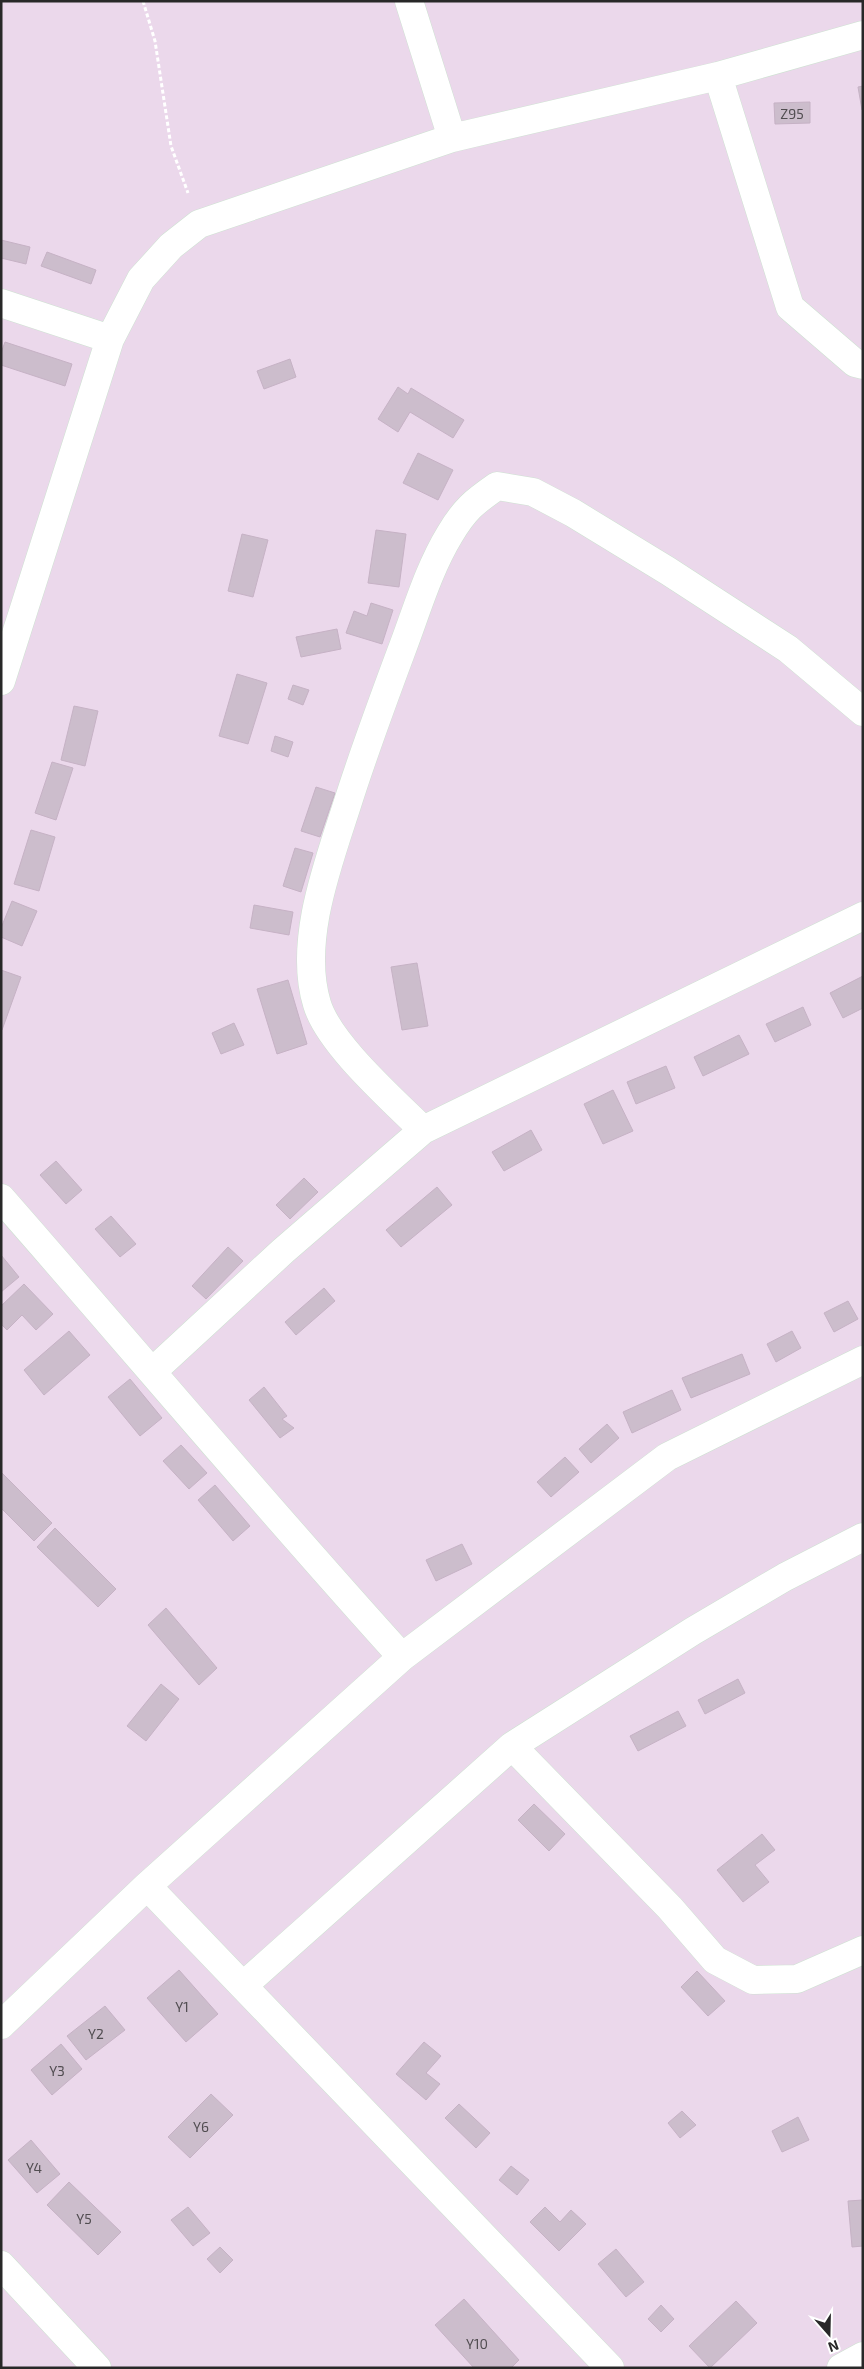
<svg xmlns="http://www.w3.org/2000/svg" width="864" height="2369" viewBox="0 0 864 2369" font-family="'Exo 2',sans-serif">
  <rect width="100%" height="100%" fill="#ebd8eb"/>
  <path fill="#ccbdcc" stroke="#c6b2c5" d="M863,86V110H862L858,87Z
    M810,102V123L775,124L774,103Z
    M1,240L30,247L26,264L1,258Z
    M47,252L96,270L91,284L41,266Z
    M5,342L72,364L65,386L1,365V353Z
    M290,359L296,377L264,389L257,371Z
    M398,387L408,394L411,388L464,420L453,438L410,412L398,432L378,419Z
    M418,453L453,470L438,500L403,483Z
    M376,530L406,534L399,587L368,583Z
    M242,534L268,540L253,597L228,591Z
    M371,603L393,610L382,644L346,633L354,611L367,616Z
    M337,629L341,649L301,657L296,637Z
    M237,674L267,683L248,744L219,736Z
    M293,685L309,690L303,705L288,699Z
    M74,706L98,711L85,766L61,760Z
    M275,736L293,742L288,757L271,751Z
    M52,762L73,768L56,820L35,813Z
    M316,787L335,793L320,837L301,831Z
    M31,830L55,837L39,891L14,884Z
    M295,848L313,853L301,892L283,886Z
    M12,901L37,911L22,946L1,937V928Z
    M254,905L293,912L289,935L250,928Z
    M417,963L428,1026L402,1030L391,967Z
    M1,970L21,977L2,1030H1Z
    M863,976V1008L843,1018L830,993Z
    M288,980L307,1044L277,1054L257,989Z
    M803,1007L811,1025L775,1042L766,1024Z
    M234,1023L244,1045L221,1054L212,1033Z
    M739,1035L749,1054L703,1076L694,1057Z
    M666,1066L675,1088L636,1104L627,1082Z
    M613,1090L633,1131L603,1144L584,1104Z
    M531,1130L542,1150L504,1171L492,1152Z
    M56,1161L82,1190L66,1204L40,1175Z
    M304,1178L318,1192L290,1219L276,1205Z
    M437,1187L452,1205L401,1247L386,1230Z
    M111,1216L136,1244L120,1257L95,1229Z
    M228,1247L243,1261L206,1299L192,1286Z
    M1,1255L19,1277L1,1292Z
    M24,1284L53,1314L36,1330L22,1315L7,1330L1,1324V1306Z
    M324,1288L335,1301L296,1335L285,1322Z
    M848,1301L858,1319L834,1332L824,1313Z
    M69,1331L90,1355L44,1395L24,1370Z
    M792,1331L801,1348L776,1362L767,1344Z
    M742,1354L750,1374L691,1398L682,1378Z
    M130,1379L162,1418L140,1436L108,1397Z
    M264,1387L287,1416L282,1419L294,1428L280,1438L249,1400Z
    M672,1390L681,1410L632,1433L623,1412Z
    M607,1424L619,1438L591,1463L579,1449Z
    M181,1445L207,1473L189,1489L163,1461Z
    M565,1457L579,1472L551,1497L537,1482Z
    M1,1472L52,1523L34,1541L1,1508Z
    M215,1485L250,1526L233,1541L198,1500Z
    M55,1528L116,1589L98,1607L37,1547Z
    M462,1544L472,1564L436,1581L426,1560Z
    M166,1608L217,1668L199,1685L148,1625Z
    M738,1679L745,1693L705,1714L698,1700Z
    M161,1684L179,1699L146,1741L127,1726Z
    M678,1711L686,1726L638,1751L630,1736Z
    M534,1804L565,1834L549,1851L518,1820Z
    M762,1834L775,1850L755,1865L769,1882L743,1902L717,1870Z
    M179,1970L218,2014L186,2042L147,1998Z
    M697,1971L725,2001L708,2016L681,1987Z
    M105,2006L125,2030L86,2060L67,2036Z
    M424,2042L441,2056L426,2073L440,2084L426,2100L396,2074Z
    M61,2044L82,2069L52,2095L31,2070Z
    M211,2094L233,2115L190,2158L168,2137Z
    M459,2104L490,2133L476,2148L445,2118Z
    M682,2111L696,2125L680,2138L668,2123Z
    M798,2117L809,2140L782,2152L772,2131Z
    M31,2140L60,2174L37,2193L8,2160Z
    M511,2166L529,2180L517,2195L499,2180Z
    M69,2182L121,2232L98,2255L47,2205Z
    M863,2200V2246L852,2247L848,2201Z
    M188,2207L210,2233L193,2246L171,2220Z
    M545,2207L560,2222L571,2210L586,2224L559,2251L530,2222Z
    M220,2247L233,2260L220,2273L207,2259Z
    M616,2249L644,2282L626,2297L598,2264Z
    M464,2299L519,2360L511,2368H474L435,2325Z
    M736,2301L757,2323L710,2368L689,2346Z
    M661,2305L674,2319L661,2332L648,2319Z"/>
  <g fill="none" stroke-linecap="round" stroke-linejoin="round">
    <g stroke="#cee2d2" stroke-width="29">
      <path id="street" d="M409,1L452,138
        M718,76L790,307L855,363L863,365
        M1,303L110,339
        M1,681L110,339L141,279L171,246L199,224L452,138L718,76L863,35
        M423,1130C392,1099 329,1044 317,1004C298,942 328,864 347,805C363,754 382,703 401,652C416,613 428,570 450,534C465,509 474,502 497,486L533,492L573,513L668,571L788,649L863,712
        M1,1198C135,1351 266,1507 402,1657
        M153,1371L283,1251L423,1130L863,916
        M512,1746L670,1908L715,1960L753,1980L797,1979L863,1950
        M147,1886L610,2368
        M244,1985L512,1746L693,1631L785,1577L863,1537
        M1,2025L147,1886L402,1657L667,1457L863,1360
        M841,2368L863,2356"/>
    </g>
    <g stroke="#cee2d2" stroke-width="29">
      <path id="secondary" d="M1,2265L97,2368"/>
    </g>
    <path stroke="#fff" stroke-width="3" stroke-dasharray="4 2.5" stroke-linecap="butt" d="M143,1L155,41L171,146L188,193"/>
    <use href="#street" stroke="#fff" stroke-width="28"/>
    <use href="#secondary" stroke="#fff" stroke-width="28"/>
  </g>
  <g text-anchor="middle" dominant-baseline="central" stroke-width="5" stroke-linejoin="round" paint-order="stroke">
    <g font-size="14" fill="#514d51">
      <text x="792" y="113">Z95</text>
      <text x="182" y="2006">Y1</text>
      <text x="96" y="2033">Y2</text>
      <text x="57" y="2070">Y3</text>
      <text x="201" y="2126">Y6</text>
      <text x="34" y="2167">Y4</text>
      <text x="84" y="2218">Y5</text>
      <text x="477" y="2343">Y10</text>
    </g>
  </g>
  <rect width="864" height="2369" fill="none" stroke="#282828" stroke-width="5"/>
  <g transform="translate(829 2334) rotate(160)" stroke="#ffffff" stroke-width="4" paint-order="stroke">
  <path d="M0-4L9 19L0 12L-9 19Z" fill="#282828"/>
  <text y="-8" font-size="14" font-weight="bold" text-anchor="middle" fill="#282828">N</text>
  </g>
</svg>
